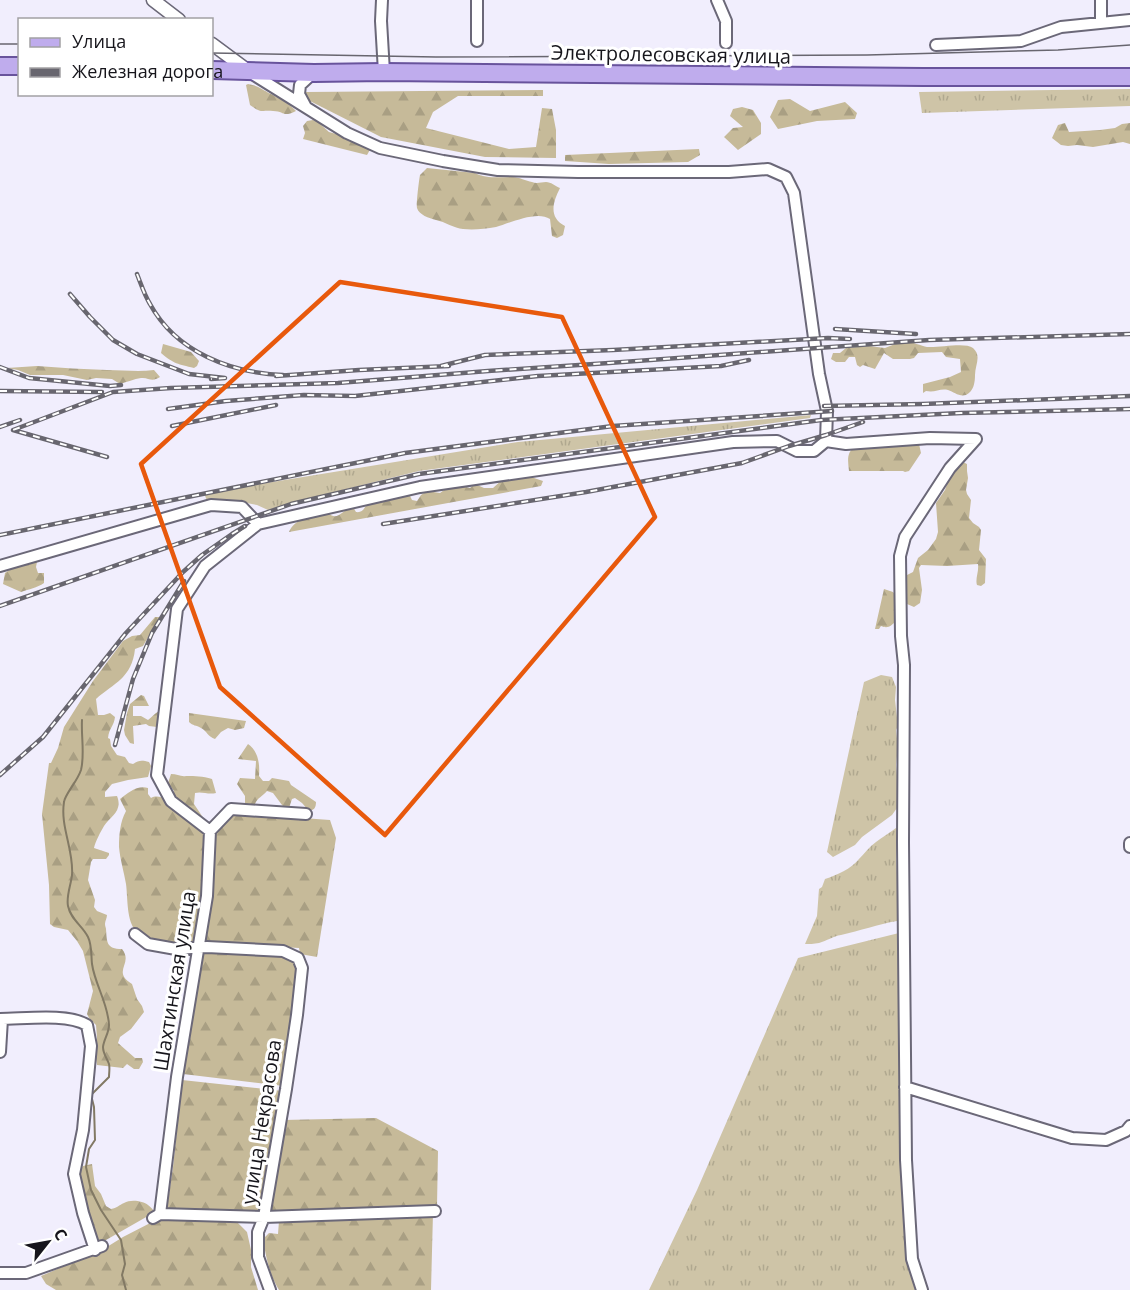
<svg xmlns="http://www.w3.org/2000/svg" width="1130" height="1290" viewBox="0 0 1130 1290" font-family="'Open Sans',sans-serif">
  <defs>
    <pattern id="grass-tufts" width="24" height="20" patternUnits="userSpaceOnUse" patternTransform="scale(1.5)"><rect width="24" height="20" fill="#cec4a7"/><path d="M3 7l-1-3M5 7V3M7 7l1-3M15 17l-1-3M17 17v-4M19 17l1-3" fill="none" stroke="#b0a88f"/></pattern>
    <pattern id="forest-firs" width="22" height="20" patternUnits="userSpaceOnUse" patternTransform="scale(1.5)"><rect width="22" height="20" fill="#c6ba99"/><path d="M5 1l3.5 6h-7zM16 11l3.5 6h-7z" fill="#a99f83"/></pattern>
  </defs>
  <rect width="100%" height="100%" fill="#f1eefd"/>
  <path fill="url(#grass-tufts)" d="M1130,89V106L922,113L919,92Z
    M811,415L810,418L419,471L294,502L268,510L257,505L225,499H215L207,501L204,493L518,442Z
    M881,675L892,677L896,687L895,700L898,726L896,730L898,747L896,765L898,785L897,808L892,815L862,837L855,845L833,857L827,852L864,682Z
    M896,828L898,831L896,859L900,915L897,921C878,924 860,931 841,935C833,936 827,941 819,943C814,944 809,944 805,944L817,916L819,889L822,887L825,879C837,875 851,869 859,859C864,854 869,847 876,842C882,837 890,833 896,828Z
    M899,933L902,1152L908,1262L915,1290H649L697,1190L798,958Z"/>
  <path fill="url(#forest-firs)" d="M248,84C259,86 261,89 271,94C280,99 289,103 296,111C282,118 285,111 273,111C260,110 263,114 250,105L246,85Z
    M543,90V96H458L433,112L426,128L509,149L536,147L542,108L552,109L556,130V158L485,157L381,137L304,98L306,92Z
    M790,99L810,111L845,102L857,113L855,119L817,121L778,129L770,117L778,100Z
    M742,107L753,110L761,123V134L738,150L724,137L733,128L743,127L730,116L733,109Z
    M313,120L318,122L329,132L347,137L360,145L371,148L367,155L303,139L305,133L303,126L307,121Z
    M1065,123L1069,132L1100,130L1115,128L1122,124L1130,123V144L1123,142L1093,147L1077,145L1068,146L1061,145L1052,138L1058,125Z
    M699,149L700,155L688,162L609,164L565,161V155Z
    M427,168L475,173C486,179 501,177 513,177C519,177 526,181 532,182C537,184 541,182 546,182C551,182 555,186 560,188C553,202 548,217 565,226L563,235L557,238L552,236L550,219C537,210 510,223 496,227C485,229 473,230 463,229C454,228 445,222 436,220C429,218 419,215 417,208C416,205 419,180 420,175Z
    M905,340C911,342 922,346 927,347C939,348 965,342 973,348C982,356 975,365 975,375C975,382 974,391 966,395C959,397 954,392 948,390C940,388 935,393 926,391L923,393V384L950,377L961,372L960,359L946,357L942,352L918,353L914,358L910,359H893L884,353L875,369L863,365L860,367L857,365L855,357H849L845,362H836L831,359L833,353H840L846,348L869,346L885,348Z
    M163,344L191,352L199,361L197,366L194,368C178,364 174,364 161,353Z
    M37,366C61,368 84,369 107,370C123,370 138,372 154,370L160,377C151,383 149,377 141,378C134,379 127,382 120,384L112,379L96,378L87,380L63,375H30L18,370L7,368Z
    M919,444L921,453L909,471L905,472L903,471H849C848,462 846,452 855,447Z
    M961,461L967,464V471L968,478L966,490L967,494L971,500L969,518L973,523L979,527L981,530L979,550L986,559L985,583L981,586L977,585C975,579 979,572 978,564L947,566L921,565L919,568L922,590L920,603L914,607L907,604V575L913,572L918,558L928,550L936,539L938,532L936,503L945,490L948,481Z
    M525,475L543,481L541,486L289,532C295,518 312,516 327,512C338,523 342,509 353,507L356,512C363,513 364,508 368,503L404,496H410L412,500L417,501L421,495L427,491L440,493L447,488L462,486L470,488L475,484L484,488H493L503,479L510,476L516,480Z
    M30,561L37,562L36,567L38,573H44V583C37,588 29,589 21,592L3,584L5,573C11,568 22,565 30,561Z
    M884,589L893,592L897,597L896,621C891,626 888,629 881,626L879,629H875Z
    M155,617H160L143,646L135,649C132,678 114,683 96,699L98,715H104L110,713L115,717C114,726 109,728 108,738L110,739L111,746L117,755L125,757L129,763L133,764C139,760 142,760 149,762L151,766L148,777L128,780L112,784L105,792V797L117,796C123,811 111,816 104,826C101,831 95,842 94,848L109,853V855L106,859H93L91,862L88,880L95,900L94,907L97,911L107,915C107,918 105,921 105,924C105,926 106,928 106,929C107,942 106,949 122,949C134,964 111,971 132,984L137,999L142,1006L144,1012L131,1029L120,1037L118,1043L135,1058H142L143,1062L139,1069H134L127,1064L123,1068L97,1065L94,1046L97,1038L96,1025L89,1018L87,1014L93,991L83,951L77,941L68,930L54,927L50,924L49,885L42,814L49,763H51L58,748L64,727L93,681L123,641L132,636L140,635Z
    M141,695L144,696L149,706H133V716H141L148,720C152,717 154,714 159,711L161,713L159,724L157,727L149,726L146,724L133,726L134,744L130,743L125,735L124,730L127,713L130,704Z
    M189,713L246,721L244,728L235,730L228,728L221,732L215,739C208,737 207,731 201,728C196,725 193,726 189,722Z
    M248,744C258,751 260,763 259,776L263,781H269L272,778L289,781L291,785L316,802C316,808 314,810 309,811L302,803L295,798L292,799L289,808L285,809L273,793L267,791C263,796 257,798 255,804L248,805L245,804V796L237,784L240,778L255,779L256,761L238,759Z
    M171,774C177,774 181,777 186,776C196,776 202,776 212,779L216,793C208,795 202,791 195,793L194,804L208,825L206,890L195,943C175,945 153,946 137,932C126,922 128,898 126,884C124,872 120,859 119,847C119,835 120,822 126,811L120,799C128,793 137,785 148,788V794L151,798C156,795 161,797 166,799L172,797L174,791L168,783Z
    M234,813L330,820L336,838L317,957L300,954L299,948L204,942L214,831Z
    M204,950L281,955L294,961L298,973L284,1086L183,1074Z
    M182,1080L283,1091L261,1212L167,1208L173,1167Z
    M376,1118L438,1151L437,1206L270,1212L283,1120Z
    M92,1164L95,1186L101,1194L106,1206L111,1209C117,1208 119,1205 124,1203C131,1199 143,1201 148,1205C151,1207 153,1210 155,1212L99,1244L86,1211L78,1172L83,1166Z
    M433,1213L431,1290H279C269,1274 266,1257 263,1239L269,1233L278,1234L279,1221Z
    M165,1218C189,1221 210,1222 234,1219L247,1232L251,1250V1267L258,1290H56L46,1284L41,1276L81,1259L94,1255L123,1237L158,1219Z"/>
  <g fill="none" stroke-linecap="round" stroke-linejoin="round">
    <path stroke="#827964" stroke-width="2" d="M82,720C81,737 85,754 81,770C77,782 65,794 64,802C60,827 74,850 72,875C71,885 66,896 68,906C71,920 82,925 88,937C92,945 91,955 92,964C95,985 108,1003 109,1025C109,1033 104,1039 103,1047C103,1054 107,1058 109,1064C110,1068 109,1073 109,1077L91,1095L94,1107L95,1140L89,1149L86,1167L91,1190L101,1210L121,1240L125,1264L122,1275L126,1290"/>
    <g stroke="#6b6878" stroke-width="14">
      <path id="minor" d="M382,0L381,21L384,72
        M717,0L726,21V43
        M1101,23V0
        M477,41V0
        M936,45L1021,41L1061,27L1130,20
        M251,73L347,133L380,148L443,161L498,170L578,172H729L768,169L786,177L794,193L819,374L827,411L826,441
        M306,107L299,94L300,85L313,73
        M0,566L211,505L242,507L258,524
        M210,831L231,809L306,814
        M1130,843V847
        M135,934L148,944L176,949L207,947L283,951L298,958L302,968L297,1015L286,1089L264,1217L258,1232V1257L270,1290
        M0,1019C24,1019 67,1013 87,1025L91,1046L83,1130L74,1174L83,1213L95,1250
        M0,1052L2,1019
        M905,1087L1072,1138L1106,1140L1126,1131L1130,1126
        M160,1214L177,1077L207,896L210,831L171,801L157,775L177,609L205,566L258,524L420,487L733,442L777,441L797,451H814L826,441L846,444L930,438L976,439
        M153,1218L160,1214L264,1217L435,1211
        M0,1273H26L102,1246
        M922,1290L912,1259L906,1160L903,842L904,665L901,636L900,556L905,537L950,468L976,439"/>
    </g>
    <g stroke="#6b6878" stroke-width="15">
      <path id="tertiary" d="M153,0L179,20
        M212,44L247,70"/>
    </g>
    <g stroke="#68539c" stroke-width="20">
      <path id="primary" d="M0,66H20
        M212,70L314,73L384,72L923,77H1130"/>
    </g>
    <use href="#minor" stroke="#fff" stroke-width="10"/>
    <use href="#tertiary" stroke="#fff" stroke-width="12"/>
    <use href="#primary" stroke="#bfaced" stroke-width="16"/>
    <path stroke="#68666f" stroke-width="1.5" d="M0,44H20
      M212,53L436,57L867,55L1058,50L1130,45"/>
    <g stroke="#68666f" stroke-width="4.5">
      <path id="rail" d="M137,274C141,284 144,294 150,304C176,352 231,373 283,375
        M70,294L90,317L113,340L137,354L189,374L225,378L211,379
        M835,329L916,334
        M441,366L485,355L613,350L828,338L850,339
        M0,367L29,378L110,386L121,385
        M276,376L359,370L449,366
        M0,391L102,392
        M824,406L923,404L1130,396
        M168,409L226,401L304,395L355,396L538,376L721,366L749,360
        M172,426L276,405
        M0,427L20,420
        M107,457L13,430L113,392L171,388L338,383L488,371L609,363L929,340L1130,334
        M383,524L586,492L742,463L789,446L826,435L863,422
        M0,535L405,453L613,426L832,411
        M0,606L291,504L419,474L821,420L961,413L1130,409
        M115,745L133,679L152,633L184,581
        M0,775L43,737L126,633L183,572L202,555L232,534L245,526"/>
    </g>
    <use href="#rail" stroke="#fff" stroke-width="2" stroke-dasharray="7" stroke-linecap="butt"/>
  </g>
  <path fill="none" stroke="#e8590c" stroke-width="4.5" stroke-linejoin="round" d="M340,282L562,317L655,517L385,835L220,687L141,464Z"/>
  <g text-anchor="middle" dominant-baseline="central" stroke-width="6" stroke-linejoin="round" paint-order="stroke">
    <g font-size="20" fill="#16151b" stroke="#fff">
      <text transform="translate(671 54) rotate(1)">Электролесовская улица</text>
      <text transform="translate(174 981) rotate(-81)">Шахтинская улица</text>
      <text transform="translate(261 1122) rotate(-81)">улица Некрасова</text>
    </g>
  </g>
  <rect x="18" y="18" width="195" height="78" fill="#ffffff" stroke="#a2a1a4" stroke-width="1.5"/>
  <rect x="30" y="38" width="30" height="9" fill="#bfaced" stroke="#a2a1a4" stroke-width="1.5"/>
  <text x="72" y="48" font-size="18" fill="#16151b">Улица</text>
  <rect x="30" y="68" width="30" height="9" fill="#68666f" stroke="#a2a1a4" stroke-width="1.5"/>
  <text x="72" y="78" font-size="18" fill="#16151b">Железная дорога</text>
  <g transform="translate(48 1242) rotate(59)" stroke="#ffffff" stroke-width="4.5" paint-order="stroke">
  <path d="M0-4.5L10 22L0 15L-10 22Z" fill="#16151b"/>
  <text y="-9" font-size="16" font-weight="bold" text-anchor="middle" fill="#16151b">С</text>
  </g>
</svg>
